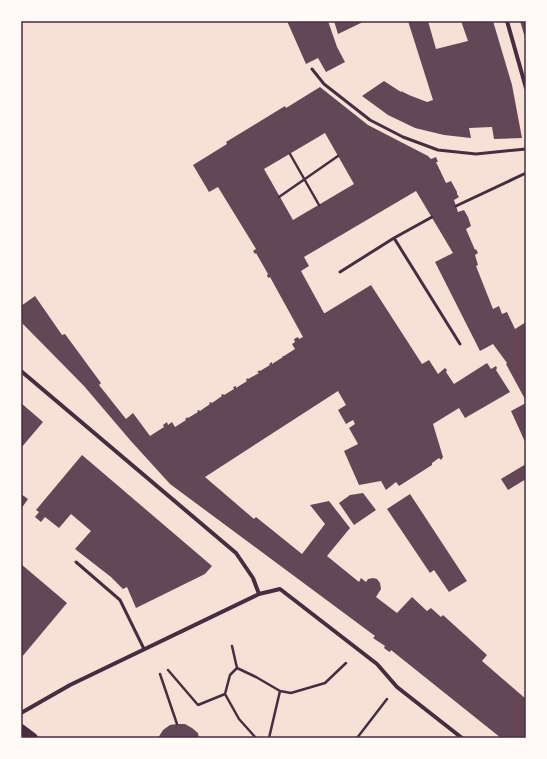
<svg xmlns="http://www.w3.org/2000/svg" width="547" height="759" viewBox="0 0 547 759" font-family="Jost,sans-serif">
  <rect width="100%" height="100%" fill="#f7e1d7"/>
  <path fill="#644757" fill-rule="evenodd" d="M287,21H328L337,47L345,62L326,72L318,58L306,64Z
    M334,21H365L338,34Z
    M408,21H428L436,49L468,41L461,21H493L512,85L522,138L494,139L492,127L469,128L471,138L444,135L415,128L388,115L362,96L384,81L401,92V91L409,95L427,102L433,100Z
    M520,21H526V41Z
    M320,87L368,125L428,156L431,159L436,157L438,162H436L446,183L451,181L457,192V194L459,197L454,200L458,212L464,210L468,217L471,226L466,229L475,250L476,249L478,253L475,255L478,265L476,266L493,309L499,306L502,314L507,312L515,329L526,322V401L506,364L507,363L493,344L480,351L435,262L453,253L416,191L304,257L309,266L301,271L324,313H325L371,285L422,364L429,360L438,374L445,368L447,370L446,372L454,384L487,363L491,369L496,366L497,368L496,370L510,392L465,418L459,408L433,424L443,457L441,460L439,458L432,463V465L399,486L396,482L386,490L381,481L359,485L344,451L358,444L349,428L355,424L353,420L346,424L338,410L346,405L338,391L205,477L254,519L256,517L302,554L325,524L310,505L329,501L350,528L327,556L359,582L361,578L366,582L368,579L373,578L377,579L380,583L381,589L376,597L397,613L412,597L427,611L431,608L441,617L443,615L487,655L482,661L526,699V738H501L391,650L390,652L388,651L384,648L385,646L373,638L375,636L170,484L130,440L84,386L21,322V306L35,296L62,335L65,334L101,383L99,385L126,419L133,413L150,436L164,427L163,425L167,422L168,425L172,422L175,427L186,420L185,419L188,417V418L198,412L197,411L199,410L200,411L210,404L209,403L211,402L212,403L222,396L221,395L223,394L224,395L234,389L233,387L236,386V388L247,381L246,380L247,378L248,379L259,373L257,372L260,370V371L270,365L269,364L272,362V364L283,357L282,356H284L295,349L292,344L295,342L294,339L298,337L299,339L303,337L270,277L268,278L267,275L268,274L256,253L255,254L253,251L256,249L218,187L209,192L193,165L227,144L226,142L285,106L286,108ZM325,133L354,184L293,220L264,169Z
    M21,403L43,422L21,448Z
    M526,403V444L511,411Z
    M82,455L212,566L205,574L136,608L127,587L123,589L111,577L75,549L91,531L71,514L59,528L45,517L41,522L35,517L39,512L36,510Z
    M526,464V479L508,490L501,479Z
    M363,493L376,510L354,525L339,503L350,495Z
    M21,494L28,499L21,509Z
    M410,494L467,581L449,592L434,570L430,573L387,509Z
    M21,564L67,603L21,658Z
    M177,724H185L192,728L198,733L199,738H158L163,730L170,725Z"/>
  <g fill="none" stroke-linecap="round" stroke-linejoin="round">
    <path stroke="#4a2c40" stroke-width="2.5" d="M290,154L319,205
      M279,197L338,156
      M232,646L237,668L230,675L225,694L239,719L256,738
      M237,668L256,677L280,691L291,693L325,683L346,663
      M168,670L198,705L225,694
      M160,674L177,724
      M269,738L280,691
      M357,738L387,699"/>
    <path stroke="#4a2c40" stroke-width="3" d="M312,69L324,84L370,120L403,137L438,150L476,154L526,149
      M456,206L526,173
      M394,238L460,344
      M340,272L394,238L432,217
      M76,562L120,600L144,649"/>
    <path stroke="#4a2c40" stroke-width="4" d="M507,21L526,88
      M21,371L236,553L253,578L259,594
      M21,713L70,685L259,594L280,589L377,664L397,687L462,738"/>
    <path stroke="#4a2c40" stroke-width="10" d="M21,729L33,738"/>
  </g>
  <rect width="547" height="759" fill="none" stroke="#fffaf5" stroke-width="44"/>
  <rect x="22" y="22" width="503" height="715" fill="none" stroke="#4a2c40" stroke-width="1.5"/>
</svg>
